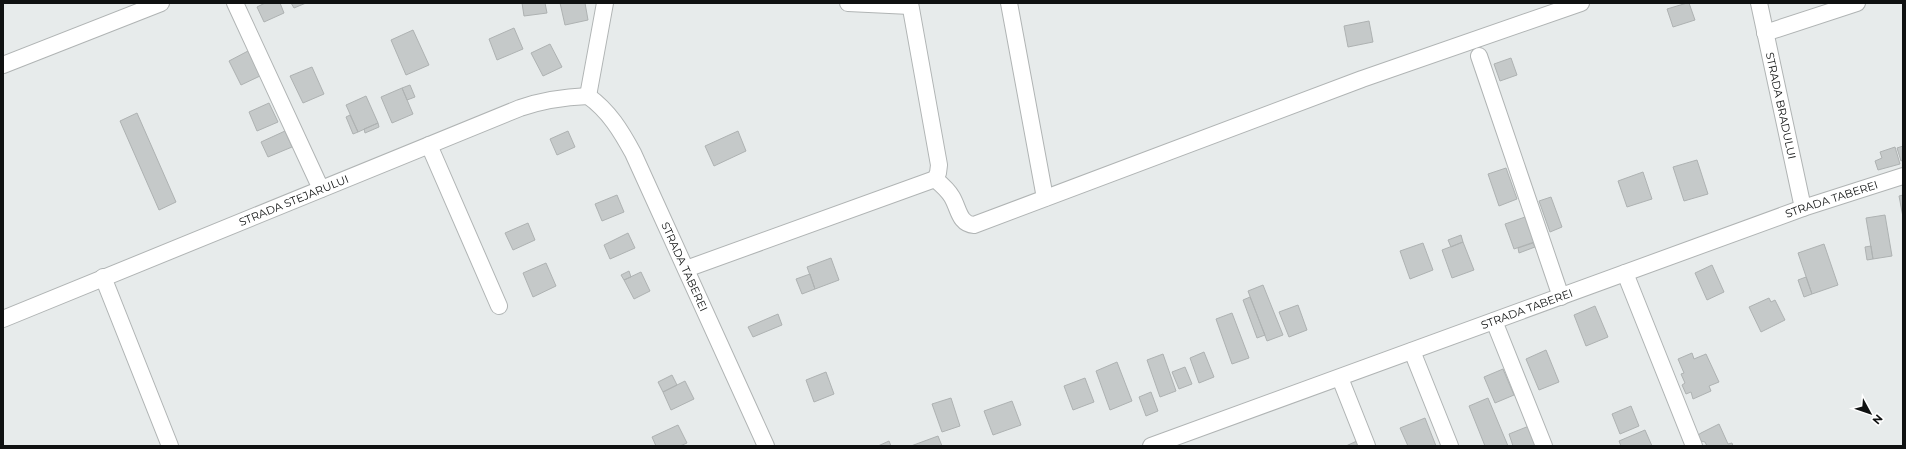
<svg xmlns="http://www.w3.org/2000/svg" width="1906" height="449" viewBox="0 0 1906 449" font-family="Montserrat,sans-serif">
  <rect width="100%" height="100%" fill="#e7ebeb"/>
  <path fill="#c5c9c9" stroke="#aeb2b2" d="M265,3H280L284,13L264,22L257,7Z
    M291,3H306L294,8Z
    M522,3H545L547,13L524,16Z
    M560,3H585L588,20L565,25Z
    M1687,3H1689L1695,20L1673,27L1667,9Z
    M1369,21L1373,42L1348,47L1344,26Z
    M514,28L523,49L497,60L489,39Z
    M413,30L429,65L406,75L391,40Z
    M550,44L562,67L543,76L531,53Z
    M248,51L260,76L241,85L229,61Z
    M1511,58L1517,75L1500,81L1494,64Z
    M312,67L324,94L303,103L290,76Z
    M410,85L415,97L407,100L402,88Z
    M402,88L413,114L392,123L381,97Z
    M366,96L378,123L358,132L346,105Z
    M269,103L278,122L257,131L249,112Z
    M137,113L176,202L159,210L120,121Z
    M350,115L358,132L353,134L346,117Z
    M378,123L379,127L365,133L364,129Z
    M285,131L292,147L268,157L261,142Z
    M568,131L575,147L557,155L550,139Z
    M738,131L746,151L714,166L705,146Z
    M1903,146V160L1901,161L1897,148Z
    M1895,147L1900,164L1878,170L1875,161L1882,158L1880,152Z
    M1697,160L1708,194L1684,201L1673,167Z
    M1506,168L1517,199L1499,206L1488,174Z
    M1643,172L1652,199L1627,207L1618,181Z
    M617,195L624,212L602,221L595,204Z
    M1903,195V217L1899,196Z
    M1551,197L1562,227L1550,232L1539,201Z
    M1885,215L1892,256L1873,259L1866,218Z
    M1528,216L1537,241L1514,249L1505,224Z
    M528,223L535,240L513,250L505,233Z
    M628,233L635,248L610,259L604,245Z
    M1461,235L1463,242L1451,247L1448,240Z
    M1463,242L1474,270L1452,278L1442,250Z
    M1423,243L1433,270L1410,279L1400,251Z
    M1533,243L1535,247L1519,253L1518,248Z
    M1824,244L1838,285L1812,294L1798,253Z
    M1871,246L1873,259L1867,260L1865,247Z
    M831,258L839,280L815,289L807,267Z
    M546,263L556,286L533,297L523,273Z
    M1712,265L1724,292L1707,300L1695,273Z
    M629,271L631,277L624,280L621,275Z
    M641,272L650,291L634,299L624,280Z
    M810,274L815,289L802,294L796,279Z
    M1806,277L1812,294L1804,297L1798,280Z
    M1263,285L1283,335L1267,341L1248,291Z
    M1250,297L1265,335L1257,338L1243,300Z
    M1769,298L1771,302L1775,300L1785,320L1761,332L1749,307Z
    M1298,305L1307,330L1289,337L1279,312Z
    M1595,306L1608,337L1586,346L1574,315Z
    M1232,313L1249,358L1232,364L1216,319Z
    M778,314L782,325L753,337L748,327Z
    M1546,350L1559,382L1539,390L1526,359Z
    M1204,352L1214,377L1199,383L1190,358Z
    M1692,353L1694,359L1706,354L1719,382L1709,386L1711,391L1693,399L1691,392L1686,394L1682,385L1685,383L1681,374L1684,373L1678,359Z
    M1163,354L1176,391L1160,397L1147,360Z
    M1117,362L1132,401L1110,410L1096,371Z
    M1185,367L1192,384L1179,389L1172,372Z
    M1503,369L1514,395L1495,403L1484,377Z
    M826,372L834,394L814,402L806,380Z
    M672,375L677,385L663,392L658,382Z
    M1085,378L1094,402L1073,410L1064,386Z
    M685,381L694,399L671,410L663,392Z
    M1151,392L1158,411L1146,416L1139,397Z
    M951,398L960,426L942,432L932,404Z
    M1488,398L1508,446H1485L1469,406Z
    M1012,401L1021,425L993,435L984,411Z
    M1631,406L1639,426L1620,434L1612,414Z
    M1425,418L1436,446H1408L1400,428Z
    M1719,424L1728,444L1732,443L1733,446H1707L1705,442L1701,441L1699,438L1698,435L1701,433Z
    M678,425L687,443L680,446H656L652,437Z
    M1529,426L1537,446H1513L1509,434Z
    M1645,430L1652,446H1621L1619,441Z
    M938,436L942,446H911Z
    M1359,440L1362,446H1346Z
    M889,441L891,446H878Z"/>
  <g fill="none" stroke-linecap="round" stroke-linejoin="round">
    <g stroke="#b0b4b4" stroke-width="18">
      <g id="minor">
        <path d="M235,3L321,189"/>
        <path d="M848,3L910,6"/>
        <path d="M1009,3L1045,198"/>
        <path id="s1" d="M1759,3L1803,208"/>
        <path d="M1765,33L1857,3"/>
        <path d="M1479,56L1561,297"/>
        <path d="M3,65L161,3"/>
        <path id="s2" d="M588,96C609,111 621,131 633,153L766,446"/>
        <path d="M588,96L605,3"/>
        <path d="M429,145L499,306"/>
        <path d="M935,179C941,184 948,190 952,197C959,209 959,224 974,225L1362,79L1581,3"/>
        <path d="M686,269L935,179L938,173L939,165L910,3"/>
        <path d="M1625,273L1694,446"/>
        <path d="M103,277L170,446"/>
        <path id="s3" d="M3,319L520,108C543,100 564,97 588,96"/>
        <path d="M1494,321L1544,446"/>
        <path d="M1412,351L1450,446"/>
        <path d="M1340,378L1367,446"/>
        <path id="s4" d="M1151,446L1803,208L1903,176"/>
      </g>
    </g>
    <use href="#minor" stroke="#fff" stroke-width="16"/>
  </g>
  <g text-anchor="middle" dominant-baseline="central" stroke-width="3" stroke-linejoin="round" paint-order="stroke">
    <g font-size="11" fill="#0f1111" stroke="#fff">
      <text stroke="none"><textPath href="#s1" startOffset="105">STRADA BRADULUI</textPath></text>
      <text stroke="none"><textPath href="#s3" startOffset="314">STRADA STEJARULUI</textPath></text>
      <text stroke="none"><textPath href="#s4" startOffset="724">STRADA TABEREI</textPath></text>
      <text stroke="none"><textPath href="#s2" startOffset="198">STRADA TABEREI</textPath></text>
      <text stroke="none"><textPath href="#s4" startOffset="400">STRADA TABEREI</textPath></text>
    </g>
  </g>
  <rect width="1906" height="449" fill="none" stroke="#0f1111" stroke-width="8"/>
  <g transform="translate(1870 413) rotate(130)" stroke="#ffffff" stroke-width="3" paint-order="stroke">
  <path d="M0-3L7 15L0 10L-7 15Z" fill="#0f1111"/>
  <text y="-6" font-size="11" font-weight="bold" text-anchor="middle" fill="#0f1111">N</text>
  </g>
</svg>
